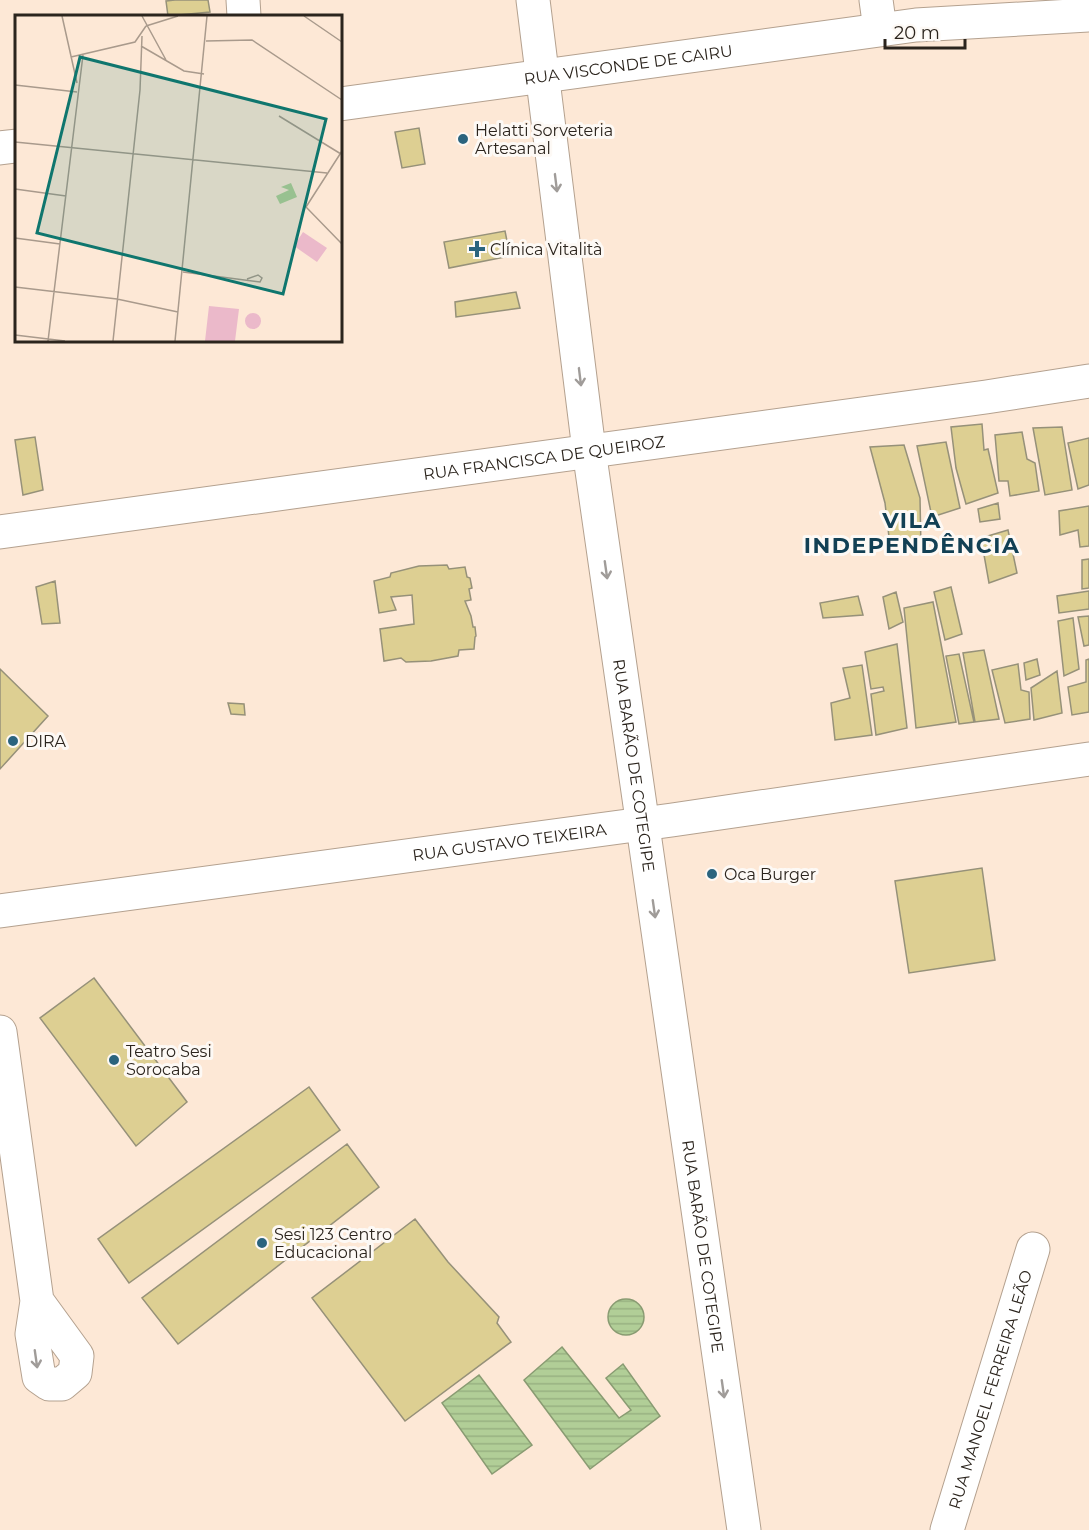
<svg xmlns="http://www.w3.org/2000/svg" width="1089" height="1530" viewBox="0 0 1089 1530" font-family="Montserrat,sans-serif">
  <defs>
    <pattern id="water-rules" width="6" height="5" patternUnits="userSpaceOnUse" patternTransform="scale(1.5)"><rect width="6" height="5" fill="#b1ce97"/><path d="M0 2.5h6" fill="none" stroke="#98b182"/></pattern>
  </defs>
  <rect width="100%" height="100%" fill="#fde8d6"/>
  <path fill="url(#water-rules)" stroke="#899b72" stroke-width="1.5" d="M608 1317a18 18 0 1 1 36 0a18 18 0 1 1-36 0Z
    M562,1347L619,1418L631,1410L606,1378L623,1364L660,1416L590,1469L524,1380Z
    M479,1375L532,1445L492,1474L442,1403Z"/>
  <path fill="#ddcf92" stroke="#969179" stroke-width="1.5" d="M175,0H208L210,12L168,16L166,1Z
    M419,128L425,164L402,168L395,132Z
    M505,231L510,256L449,268L444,242Z
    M516,292L520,308L456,317L455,302Z
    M982,424L984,450L988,449L998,493L966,504L956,468L951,427Z
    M1062,427L1072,490L1045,495L1033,428Z
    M1022,432L1027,459L1035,463L1039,491L1010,496L1008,481H999L995,435Z
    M35,437L43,490L23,495L15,440Z
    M1089,438V485L1078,489L1068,443Z
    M946,442L960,508L932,517L917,446Z
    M904,445L920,498L921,549L891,554L885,503L870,447Z
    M998,503L1000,519L980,522L978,509Z
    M1089,506V546L1080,547L1078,530L1060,535L1059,511Z
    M1008,530L1017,573L989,583L981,538Z
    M1089,559V588L1082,589V560Z
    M447,565L449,569L465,567L467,577L470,578L472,588L469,589L471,600L465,601L471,616L473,627H475L476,636L475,637L474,649L459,650L458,656L431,661L406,662L401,658L384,661L380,629L414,624L412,595L391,597L396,610L379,613L374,581L390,577L391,573L419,566Z
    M55,581L60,623L42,624L36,587Z
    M951,587L962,634L945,640L934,592Z
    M1089,591V609L1059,613L1057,596Z
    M896,592L903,622L889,629L883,597Z
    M858,596L863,615L823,618L820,603Z
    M933,602L956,722L916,728L904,608Z
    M1089,616V645L1084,646L1078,617Z
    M1073,618L1079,669L1064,676L1058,621Z
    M897,644L907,728L876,735L871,694L884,691L883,687L871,689L865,652Z
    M984,650L999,719L975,722L963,653Z
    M959,654L974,722L959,724L946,656Z
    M1037,659L1040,675L1026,680L1024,663Z
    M1089,659V712L1072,715L1068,687L1086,682V660Z
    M1018,664L1021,690L1029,692L1030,719L1005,723L992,670Z
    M862,665L872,735L835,740L831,703L850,698L843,668Z
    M0,669L48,716L0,769Z
    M1057,671L1062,713L1034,720L1031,688Z
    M228,703L244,704L245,715L231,714Z
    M982,868L995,960L909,973L895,881Z
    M94,978L187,1102L136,1146L40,1018Z
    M309,1087L340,1130L129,1283L98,1239Z
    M347,1144L379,1187L178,1344L142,1298Z
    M415,1219L448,1262L499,1317L497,1323L511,1342L405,1421L312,1298Z"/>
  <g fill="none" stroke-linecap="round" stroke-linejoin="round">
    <g stroke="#b4a18f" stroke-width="35">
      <g id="minor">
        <path d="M243,0L244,16"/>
        <path id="s1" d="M533,0L589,450L744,1530"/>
        <path d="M876,0L880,29"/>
        <path id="s2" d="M340,104L916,25L1089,15"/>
        <path d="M0,148L16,146"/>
        <path id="s3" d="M0,532L986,397L1089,381"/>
        <path id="s4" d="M0,911L672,820L1089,759"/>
        <path d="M0,1032L37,1301L32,1334L39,1377L49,1384H62L75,1373L77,1356L37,1301"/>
        <path id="s5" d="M947,1530L1033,1249"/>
      </g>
    </g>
    <use href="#minor" stroke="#fff" stroke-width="33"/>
  </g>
  <defs><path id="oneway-shaft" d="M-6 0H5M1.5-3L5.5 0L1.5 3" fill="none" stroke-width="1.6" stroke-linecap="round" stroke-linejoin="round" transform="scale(1.5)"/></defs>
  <g stroke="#a09c99">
    <use href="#oneway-shaft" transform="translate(556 183) rotate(83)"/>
    <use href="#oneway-shaft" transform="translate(580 377) rotate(83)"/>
    <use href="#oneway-shaft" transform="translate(606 570) rotate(82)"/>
    <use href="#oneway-shaft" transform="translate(654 909) rotate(82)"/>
    <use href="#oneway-shaft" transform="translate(36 1359) rotate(82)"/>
    <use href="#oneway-shaft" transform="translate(723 1389) rotate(82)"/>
  </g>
  <g fill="#2b647e" stroke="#fdf9f5" stroke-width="2">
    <circle cx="463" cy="139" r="6"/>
    <path d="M474 240h6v6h6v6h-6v6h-6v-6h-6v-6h6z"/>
    <circle cx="13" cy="741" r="6"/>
    <circle cx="712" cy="874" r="6"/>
    <circle cx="114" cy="1060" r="6"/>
    <circle cx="262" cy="1243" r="6"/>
  </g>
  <g text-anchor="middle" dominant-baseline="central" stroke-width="6" stroke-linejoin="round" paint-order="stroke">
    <g font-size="16" fill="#2b241d" stroke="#fdf9f5">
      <text stroke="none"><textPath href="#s2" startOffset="291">RUA VISCONDE DE CAIRU</textPath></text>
      <text stroke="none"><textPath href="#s3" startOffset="549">RUA FRANCISCA DE QUEIROZ</textPath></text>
      <text stroke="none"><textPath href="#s1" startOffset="772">RUA BARÃO DE COTEGIPE</textPath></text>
      <text stroke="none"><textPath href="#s4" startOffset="514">RUA GUSTAVO TEIXEIRA</textPath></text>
      <text stroke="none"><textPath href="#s1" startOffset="1258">RUA BARÃO DE COTEGIPE</textPath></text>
      <text stroke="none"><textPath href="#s5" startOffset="147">RUA MANOEL FERREIRA LEÃO</textPath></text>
    </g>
    <g font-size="16" fill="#2b241d" stroke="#fdf9f5" text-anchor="start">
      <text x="475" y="130">Helatti Sorveteria<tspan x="475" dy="18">Artesanal</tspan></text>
      <text x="490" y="249">Clínica Vitalità</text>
      <text x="25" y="741">DIRA</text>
      <text x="724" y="874">Oca Burger</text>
      <text x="126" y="1051">Teatro Sesi<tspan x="126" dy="18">Sorocaba</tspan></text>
      <text x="274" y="1234">Sesi 123 Centro<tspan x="274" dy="18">Educacional</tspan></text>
    </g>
    <g font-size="22" font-weight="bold" letter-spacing="1.5" fill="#124054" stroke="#fdf9f5">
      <text x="912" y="520">VILA<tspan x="912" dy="25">INDEPENDÊNCIA</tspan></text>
    </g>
  </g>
  <g transform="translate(15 15)">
    <rect width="327" height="327" fill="#fde8d6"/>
    <path d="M288,217L312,233L302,247L279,231ZM194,291L224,294L220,326H190ZM230 306a8 8 0 1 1 16 0a8 8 0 1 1-16 0Z" fill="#ebb9ca"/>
    <path d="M276,168L282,182L265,189L261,181L274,175L266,172Z" fill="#b1ce97"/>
    <path fill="none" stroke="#a99a8c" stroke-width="1.5" d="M47,1L62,68M127,1L151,45M289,1L327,27M131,11L163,1M191,26L237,25L327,85M126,31L169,56L189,59M56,42L120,27L131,11M0,70L62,77M264,101L326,139M0,127L312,158M327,136L291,192L327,229M0,174L51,181M0,223L45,229M168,257L245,267L247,263L243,260L232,264M0,272L102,284L163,297M0,320L50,326M33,326L68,40M98,326L125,75L127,21M160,326L192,1"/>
    <path fill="#0f766e" fill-opacity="0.15" stroke="#0f766e" stroke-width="3" d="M65,42L311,104L268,279L22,218Z"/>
    <rect width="327" height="327" fill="none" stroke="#2b241d" stroke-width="3"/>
  </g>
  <path d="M885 39v9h80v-9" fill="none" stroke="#2b241d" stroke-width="3"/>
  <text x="894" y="39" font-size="18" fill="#2b241d" stroke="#fdf9f5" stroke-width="4.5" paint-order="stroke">20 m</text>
</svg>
